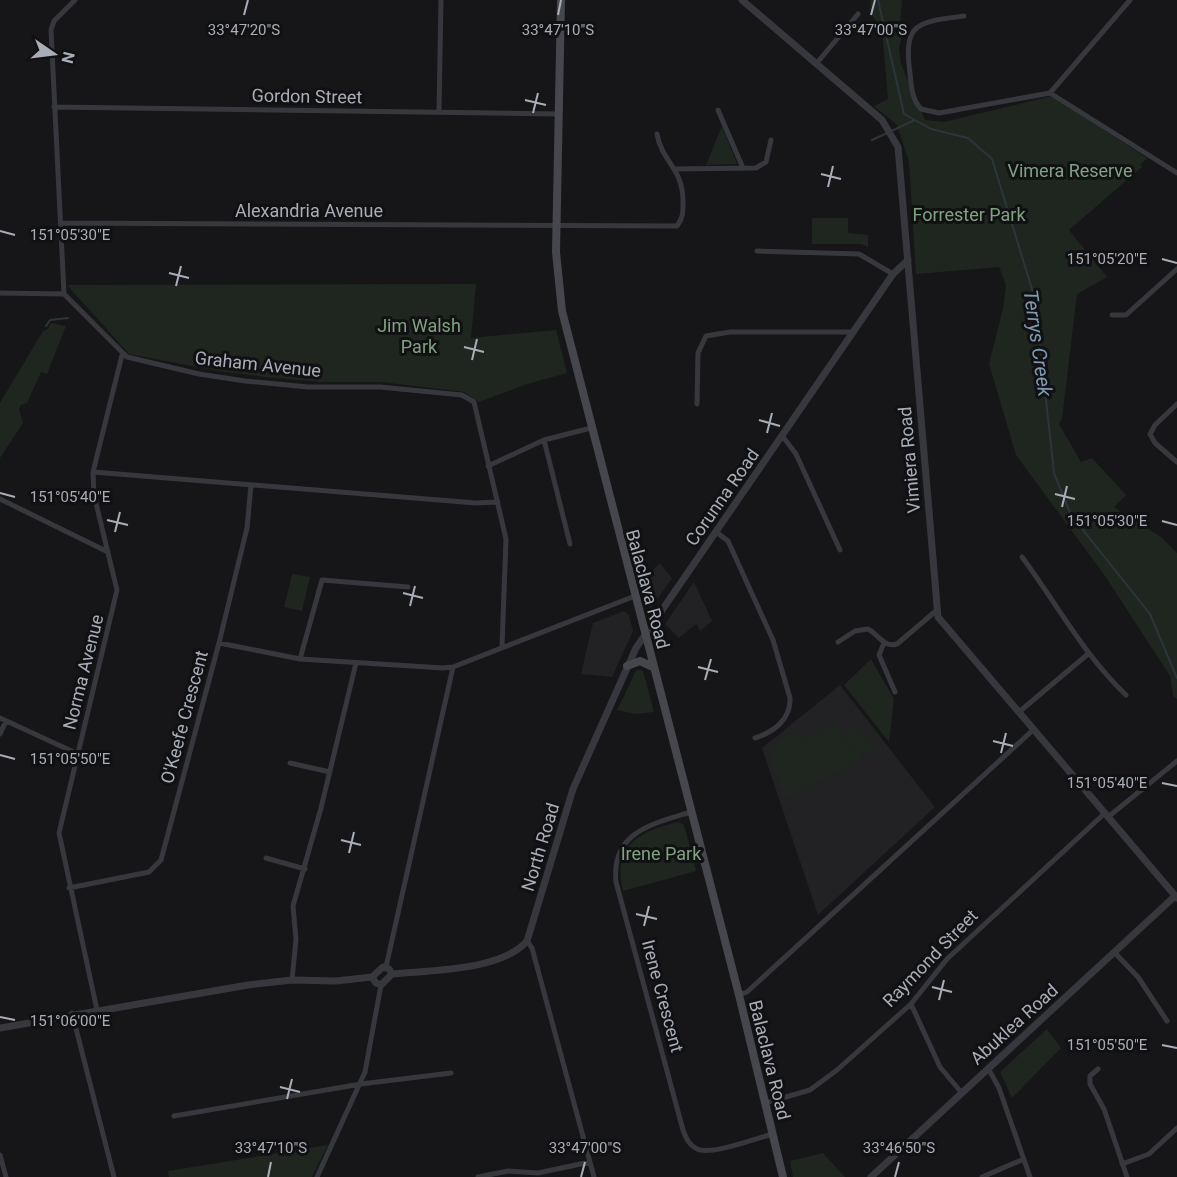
<svg xmlns="http://www.w3.org/2000/svg" width="1177" height="1177" viewBox="0 0 1177 1177" font-family="Roboto,sans-serif">
  <rect width="100%" height="100%" fill="#161618"/>
  <path fill="#222225" d="M660,563L672,578L650,610L642,581Z
    M694,582L712,621L700,631L696,624L679,638L665,624Z
    M624,611L629,615L633,631L612,677L581,674L593,623Z
    M840,685L935,807L818,915L762,748Z"/>
  <path fill="#1e261f" d="M870,0H902L900,26L903,33L899,48L901,64L925,120L944,122L1052,96L1147,158L1140,165L1142,167L1069,230L1107,277L1077,294L1062,419L1059,424L1081,462L1092,458L1126,495L1114,507L1161,537L1177,553V699L1173,696L1170,676L1105,576L1016,455L989,364L1003,309L1006,285L999,267L916,274L909,162L897,125L874,106L888,99L882,29L871,14Z
    M722,126L737,164L706,165Z
    M812,218H848V233L868,235V247L861,244H812Z
    M476,284L471,338L556,330L567,373L527,384L479,402L464,392L381,382H321L265,377L218,371L129,354L67,285Z
    M51,323L66,326L47,374L41,372L27,403L21,405L19,409L23,423L0,458V403L43,331L48,329Z
    M292,574L310,577L302,611L284,607Z
    M871,659L894,699L889,742L844,685Z
    M637,669L643,671L654,712L635,714L617,710Z
    M833,723L843,734L842,738L864,757L794,796L784,795L768,749L795,730L802,738Z
    M854,725L878,746L867,758L843,738Z
    M679,822L684,825L696,871L623,891C612,845 639,831 679,822Z
    M1047,1029L1061,1048L1012,1098L1000,1072Z
    M328,1145L312,1177H169L168,1171Z
    M823,1153L845,1177H793L790,1161Z"/>
  <g fill="none" stroke-linecap="round" stroke-linejoin="round">
    <path stroke="#2c353c" stroke-width="2" d="M878,0L904,114L931,129L968,138L992,159L1035,299L1054,473L1071,515L1150,614L1177,678
      M872,140L915,120
      M46,326L50,320L68,318"/>
    <path stroke="#37383d" stroke-width="5" d="M964,16C918,22 903,22 910,73C911,85 912,100 921,109L939,113L1050,93L1177,173
      M816,64L858,14
      M1050,93L1130,0
      M54,107L558,114
      M718,110L743,168
      M439,111L441,0
      M675,169L756,168L766,162L771,140
      M61,223L677,226C683,218 683,213 683,204C684,168 662,163 657,134
      M757,251L859,254L893,274
      M0,293L64,294
      M64,294L127,357L199,374L245,381L308,387H380L462,395L474,402L506,539L502,646
      M64,294L51,30L54,21L75,0
      M1112,315H1126L1177,269
      M697,404L698,353L706,336L730,332H853
      M1177,404L1155,425L1150,434L1155,443L1177,462
      M783,437L796,454L840,550
      M544,440L570,544
      M488,466L544,440L591,428
      M93,472L476,503L498,502
      M0,499L108,552
      M716,532L728,541L773,640L790,698C791,719 774,732 755,738
      M1022,557C1057,604 1084,655 1126,695
      M838,642L855,631L868,629C879,635 884,648 897,644L937,610
      M219,643L300,659L443,668L453,667L635,596
      M884,643L879,655L895,692
      M300,659L322,580L408,587
      M1019,712L1088,654
      M0,718L78,754
      M0,734L6,721
      M290,763L330,772
      M691,812C652,824 611,832 616,882L683,1130C686,1138 689,1145 697,1149C711,1156 756,1138 773,1134
      M1108,817L1177,761
      M266,858L305,869
      M69,888L149,872L161,860L219,643L247,528L251,485
      M527,941L532,948L594,1177
      M1115,953L1138,977L1167,1021
      M386,967L453,667
      M292,980L296,939L293,906L321,808L356,663
      M739,995L747,992L1033,730
      M911,1004L940,1067L961,1092
      M97,1010L59,833L117,590L94,495L93,472L122,355
      M72,1013L114,1177
      M988,1068L999,1088L1030,1177
      M1098,1069L1090,1076V1084L1104,1109L1127,1177
      M765,1103L810,1090L837,1070L911,1004L947,959L1105,813
      M174,1116L361,1084L451,1073
      M0,1155L6,1177
      M1122,1164L1149,1154L1177,1128
      M317,1177L365,1072L381,985
      M478,1177L508,1171L538,1173L590,1162
      M982,1177L1024,1159"/>
    <path stroke="#37383d" stroke-width="7" d="M742,0L882,120L898,147L938,617L1177,898
      M392,974C431,970 501,971 527,941L573,789L636,648L893,274L908,260
      M372,977L376,983L381,985L392,974
      M372,977L383,967L389,969L392,974
      M0,1028L248,985L292,980L336,981L372,977
      M871,1177L1175,896"/>
    <path stroke="#45474d" stroke-width="8" d="M561,0L556,252L562,311L739,995L783,1177
      M627,666L640,661L653,667"/>
  </g>
  <path fill="none" stroke="#a8adb8" stroke-width="2" d="M244,15L248,0M558,15L561,0M871,15L875,0M525,100L546,105M533,113L538,93M821,174L841,179M828,187L833,166M0,231L15,235M1162,259L1177,263M169,273L189,278M176,286L181,266M464,347L484,352M472,360L477,339M759,420L780,426M767,433L772,413M0,493L15,497M1055,494L1075,499M1062,507L1067,486M107,520L128,525M1162,521L1177,525M115,532L120,512M403,593L423,598M410,606L415,586M698,667L718,672M705,680L711,659M993,741L1013,746M1001,753L1006,733M0,755L15,759M1162,783L1177,786M341,840L361,845M349,853L354,832M636,914L657,919M644,926L649,906M932,987L952,992M939,1000L944,980M0,1017L15,1020M1162,1045L1177,1048M280,1087L300,1092M287,1099L292,1079M268,1177L271,1162M581,1177L585,1162M895,1177L899,1162"/>
  <g text-anchor="middle" dominant-baseline="central" stroke-width="6" stroke-linejoin="round" paint-order="stroke">
    <g font-size="18" fill="#a8adb8" stroke="#111113">
      <text transform="translate(307 96) rotate(1)">Gordon Street</text>
      <text x="309" y="210">Alexandria Avenue</text>
      <text transform="translate(258 364) rotate(6)">Graham Avenue</text>
      <text transform="translate(909 460) rotate(-95)">Vimiera Road</text>
      <text transform="translate(722 497) rotate(-55)">Corunna Road</text>
      <text transform="translate(648 589) rotate(75)">Balaclava Road</text>
      <text transform="translate(83 672) rotate(-76)">Norma Avenue</text>
      <text transform="translate(184 717) rotate(-75)">O'Keefe Crescent</text>
      <text transform="translate(540 847) rotate(-73)">North Road</text>
      <text transform="translate(930 958) rotate(-46)">Raymond Street</text>
      <text transform="translate(663 996) rotate(75)">Irene Crescent</text>
      <text transform="translate(1014 1024) rotate(-42)">Abuklea Road</text>
      <text transform="translate(770 1060) rotate(76)">Balaclava Road</text>
    </g>
    <g font-size="18" fill="#7fa381" stroke="#111113">
      <text x="1070" y="170">Vimera Reserve</text>
      <text x="969" y="214">Forrester Park</text>
      <text x="419" y="325">Jim Walsh<tspan x="419" dy="21">Park</tspan></text>
      <text x="661" y="853">Irene Park</text>
    </g>
    <g font-size="20" font-style="italic" fill="#7f9bb3" stroke="#111113">
      <text transform="translate(1038 343) rotate(82)">Terrys Creek</text>
    </g>
  </g>
  <g font-size="15" text-anchor="middle" fill="#a8adb8" stroke="#111113" stroke-width="6" stroke-linejoin="round" paint-order="stroke">
    <text x="244" y="35">33°47'20"S</text>
    <text x="558" y="35">33°47'10"S</text>
    <text x="871" y="35">33°47'00"S</text>
    <text x="70" y="240">151°05'30"E</text>
    <text x="1107" y="264">151°05'20"E</text>
    <text x="70" y="502">151°05'40"E</text>
    <text x="1107" y="526">151°05'30"E</text>
    <text x="70" y="764">151°05'50"E</text>
    <text x="1107" y="788">151°05'40"E</text>
    <text x="70" y="1026">151°06'00"E</text>
    <text x="1107" y="1050">151°05'50"E</text>
    <text x="271" y="1153">33°47'10"S</text>
    <text x="585" y="1153">33°47'00"S</text>
    <text x="899" y="1153">33°46'50"S</text>
  </g>
  <g transform="translate(54 54) rotate(104)" stroke="#111113" stroke-width="4.5" paint-order="stroke">
  <path d="M0-4.5L10 22L0 15L-10 22Z" fill="#a8adb8"/>
  <text y="-9" font-size="16" font-weight="bold" text-anchor="middle" fill="#a8adb8">N</text>
  </g>
</svg>
